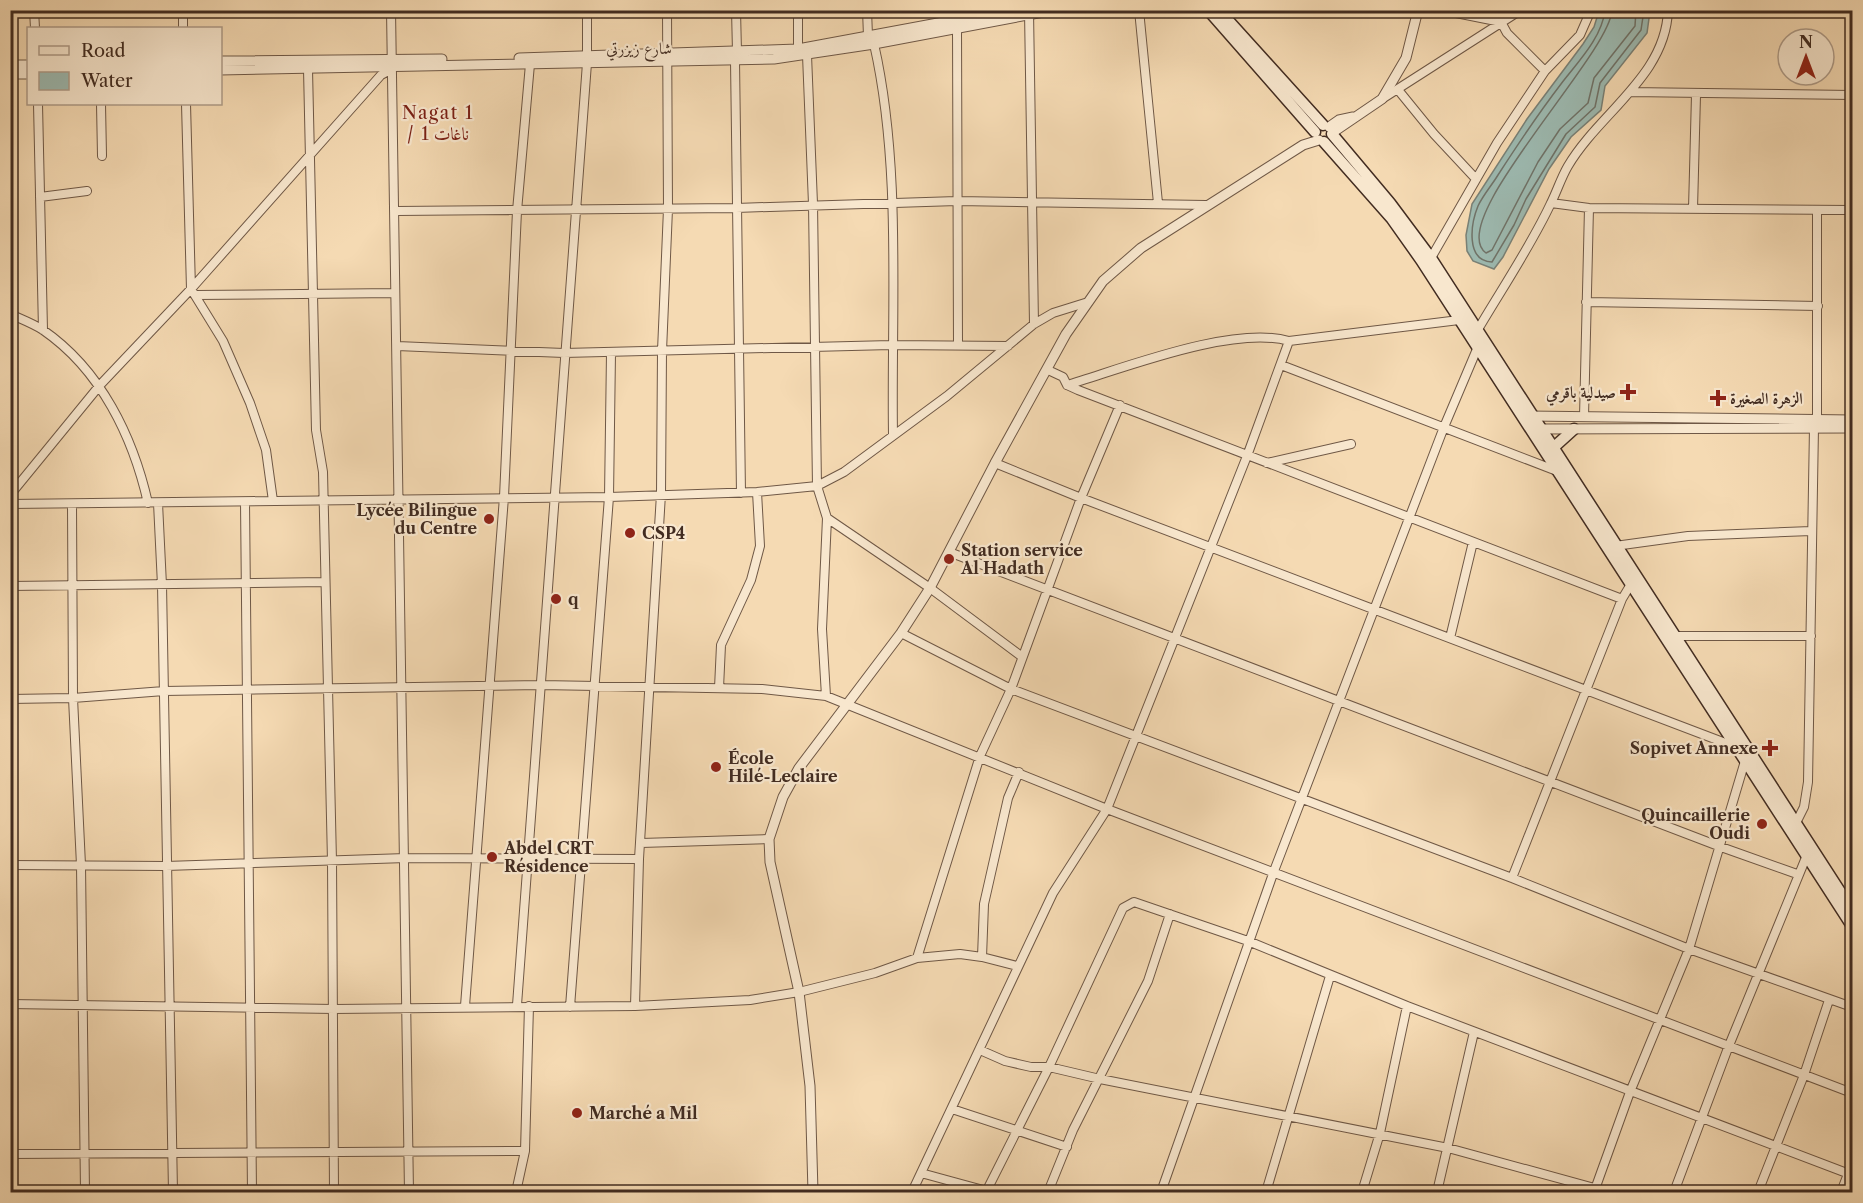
<svg xmlns="http://www.w3.org/2000/svg" width="1863" height="1203" viewBox="0 0 1863 1203" font-family="'Libre Caslon Text',Amiri,serif">
  <rect width="100%" height="100%" fill="#f5dab3"/>
  <filter id="stains"><feTurbulence type="fractalNoise" baseFrequency=".00333" numOctaves="4"/><feColorMatrix values="0 0 0 0 .2 0 0 0 0 .09 0 0 0 0 .02 0 0 0 .5 -.17"/></filter>
  <radialGradient id="worn" r=".72"><stop offset=".6" stop-color="#630" stop-opacity="0"/><stop offset="1" stop-color="#630" stop-opacity=".3"/></radialGradient>
  <path fill="#9dbab1" stroke="#798177" stroke-width="1.5" d="M1599,11H1650L1647,33L1605,86L1601,110L1571,137L1549,169L1503,257L1494,269L1473,261L1467,251L1466,235L1472,204L1527,119L1583,44L1594,27Z"/>
  <g fill="none" stroke-linecap="round" stroke-linejoin="round">
    <path stroke="#707369" stroke-width="1.5" d="M1605,10C1602,38 1577,63 1561,84C1538,114 1518,144 1498,175C1492,185 1483,195 1478,206C1471,223 1465,261 1492,262L1514,225L1526,199L1566,134L1595,107L1600,83L1641,30L1644,10
      M1612,10C1610,55 1443,222 1486,253L1492,250L1538,162L1560,129L1588,103L1594,78L1635,26L1636,10"/>
    <g stroke="#6f5846" stroke-width="10">
      <path id="minor" d="M34,10L35,28
        M183,10V28
        M391,10L409,1192
        M587,10V56
        M736,10L737,52
        M867,10L868,36
        M1139,10L1158,203
        M1441,10L1501,22L1507,33L1545,71
        M1029,11L1034,324
        M957,27L958,345
        M874,44C902,167 891,309 893,435
        M798,49V10
        M807,55L813,204L817,486L827,518L822,629L826,696
        M735,61L741,493
        M308,69L316,430L323,472L332,861L334,1192
        M1399,91L1434,134L1476,179
        M1630,92L1852,95
        M1382,99L1521,10
        M38,104L43,330
        M101,104L102,156
        M186,104L191,289L223,341L250,403L266,450L273,501
        M40,197L87,191
        M1551,203L1589,208L1852,210
        M1693,209L1696,95
        M396,211L736,208L957,201L1206,205
        M1817,211V420
        M1431,258L1497,143L1545,71L1580,35L1591,10
        M196,295L395,293
        M1586,302L1818,306
        M10,314C21,319 34,324 43,330C101,370 133,437 148,503
        M1477,331C1501,290 1531,246 1551,203C1557,191 1561,178 1568,166C1599,113 1666,76 1668,10
        M397,346L564,353L891,345L1008,346
        M1281,365L1557,471
        M1048,370L1063,377L1067,385L1078,390L1622,599
        M1067,385C1124,368 1233,325 1289,341L1459,320
        M1584,417L1589,208
        M995,463L1081,498L1736,747
        M1267,463L1351,444
        M10,495L100,385L191,289L381,75L392,69
        M245,502L252,1192
        M158,503L162,585L173,1192
        M10,504L609,497L757,492L817,486L844,472L947,396L1034,324L1053,313L1085,303
        M72,505L73,698L81,865L85,1192
        M827,518L930,588L1021,656
        M1615,546L1688,536L1811,531
        M949,552L1721,847L1797,874
        M10,586L325,582
        M901,633L1011,689L1512,878L1689,949L1852,1007
        M1674,636H1811
        M1450,638L1473,542
        M719,688L721,645L751,580L760,546L757,492
        M10,699L73,698L164,691L541,685L762,689L826,696L1107,809L1852,1093
        M1796,823L1804,807L1808,782L1814,427
        M641,843L769,839
        M10,865L166,866L406,858L639,859
        M1512,878L1622,599L1631,584
        M982,957L984,904L1008,798L1019,772
        M917,958L980,756L1011,689L1081,498L1120,405
        M10,1004L334,1009L635,1006L750,1000L799,992L875,973L917,958L960,954L982,957L1017,966
        M517,1005L587,63
        M465,1006L504,497L517,211L530,64
        M635,1006L639,859L661,494L662,351L668,209L667,10
        M570,1007L609,497L611,353
        M980,1050L1005,1061L1031,1067H1049L1100,1079L1448,1148L1609,1192
        M952,1109L1067,1147
        M10,1154L525,1151
        M921,1173L987,1191
        M516,1192L525,1151L529,1006
        M912,1192L1053,893L1107,809L1247,456L1289,341
        M986,1192L1049,1067L1123,908L1134,902L1248,941L1407,1006L1852,1175
        M1048,1192L1073,1130L1148,981L1170,914
        M1161,1192L1274,871L1444,427L1477,349
        M1266,1192L1330,976
        M1362,1192L1380,1133L1407,1006
        M1437,1192L1474,1032
        M1594,1192L1630,1092L1689,949L1745,761
        M1674,1192L1728,1048L1807,855
        M1758,1192L1804,1075L1829,1000
        M1841,1192L1848,1174"/>
    </g>
    <g stroke="#6f5846" stroke-width="11">
      <path id="tertiary" d="M519,58L798,49L1008,10
        M220,61L442,59
        M10,65H28
        M220,70L774,59L874,44L1054,10
        M10,74H28
        M1329,127L1339,120L1353,117
        M1332,133L1382,99L1406,58L1418,10
        M1528,416L1852,420
        M1536,429L1852,428
        M813,1192L810,1086L799,992L770,862L769,839L783,797L799,768L901,633L930,588L995,463L1066,334L1103,281L1141,248L1303,145L1319,140"/>
    </g>
    <g stroke="#422c21" stroke-width="13">
      <path id="secondary" d="M1208,10L1315,132
        M1219,10L1323,125
        M1332,134L1390,203L1431,258L1852,910
        M1324,142L1392,219L1421,260L1852,926
        M1553,448L1574,429"/>
    </g>
    <use href="#minor" stroke="#f8e7ce" stroke-width="8"/>
    <use href="#tertiary" stroke="#f8e7ce" stroke-width="9"/>
    <use href="#secondary" stroke="#f8e7ce" stroke-width="10"/>
  </g>
  <g fill="#8f2418" stroke="#f8e7ce" stroke-width="2">
    <path d="M1625 383h6v6h6v6h-6v6h-6v-6h-6v-6h6z"/>
    <path d="M1715 389h6v6h6v6h-6v6h-6v-6h-6v-6h6z"/>
    <circle cx="489" cy="519" r="6"/>
    <circle cx="630" cy="533" r="6"/>
    <circle cx="949" cy="559" r="6"/>
    <circle cx="556" cy="599" r="6"/>
    <path d="M1767 739h6v6h6v6h-6v6h-6v-6h-6v-6h6z"/>
    <circle cx="716" cy="767" r="6"/>
    <circle cx="1762" cy="824" r="6"/>
    <circle cx="492" cy="857" r="6"/>
    <circle cx="577" cy="1113" r="6"/>
  </g>
  <g text-anchor="middle" dominant-baseline="central" stroke-width="4.5" stroke-linejoin="round" paint-order="stroke">
    <g font-size="16" fill="#422c21" stroke="#f8e7ce">
      <text x="639" y="48">شارع زيزرتي</text>
    </g>
    <g font-size="16" font-weight="bold" fill="#422c21" stroke="#f8e7ce" text-anchor="start">
      <text x="1616" y="392" text-anchor="end">صيدلية باقرمي</text>
      <text x="1730" y="398">الزهرة الصغيرة</text>
      <text x="477" y="510" text-anchor="end">Lycée Bilingue<tspan x="477" dy="18">du Centre</tspan></text>
      <text x="642" y="533">CSP4</text>
      <text x="961" y="550">Station service<tspan x="961" dy="18">Al Hadath</tspan></text>
      <text x="568" y="599">q</text>
      <text x="1758" y="748" text-anchor="end">Sopivet Annexe</text>
      <text x="728" y="758">École<tspan x="728" dy="18">Hilé-Leclaire</tspan></text>
      <text x="1750" y="815" text-anchor="end">Quincaillerie<tspan x="1750" dy="18">Oudi</tspan></text>
      <text x="504" y="848">Abdel CRT<tspan x="504" dy="18">Résidence</tspan></text>
      <text x="589" y="1113">Marché a Mil</text>
    </g>
    <g font-size="18" letter-spacing="1.5" fill="#7a1f14" stroke="#f8e7ce">
      <text x="438" y="113">Nagat 1<tspan x="438" dy="21">/ ناغات 1</tspan></text>
    </g>
  </g>
  <rect width="1863" height="1203" fill="none" stroke="#f5dab3" stroke-width="36"/>
  <rect x="12" y="12" width="1839" height="1179" fill="none" stroke="#422c21" stroke-width="3"/>
  <rect x="18" y="18" width="1827" height="1167" fill="none" stroke="#422c21" stroke-width="1.5"/>
  <rect x="27" y="27" width="195" height="78" fill="#f8e7ce" stroke="#af9c89" stroke-width="1.5"/>
  <rect x="39" y="46" width="30" height="9" fill="#f8e7ce" stroke="#af9c89" stroke-width="1.5"/>
  <text x="81" y="57" font-size="18" fill="#422c21">Road</text>
  <rect x="39" y="72" width="30" height="18" fill="#9dbab1" stroke="#af9c89" stroke-width="1.5"/>
  <text x="81" y="87" font-size="18" fill="#422c21">Water</text>
  <g transform="translate(1806 57)"><circle r="28" fill="#f8e7ce" stroke="#af9c89" stroke-width="1.5"/>
  <path d="M0-4.5L10 22L0 15L-10 22Z" fill="#8f2418"/>
  <text y="-9" font-size="16" font-weight="bold" text-anchor="middle" fill="#422c21">N</text>
  </g>
  <rect width="100%" height="100%" filter="url(#stains)"/>
  <rect width="100%" height="100%" fill="url(#worn)"/>
</svg>
